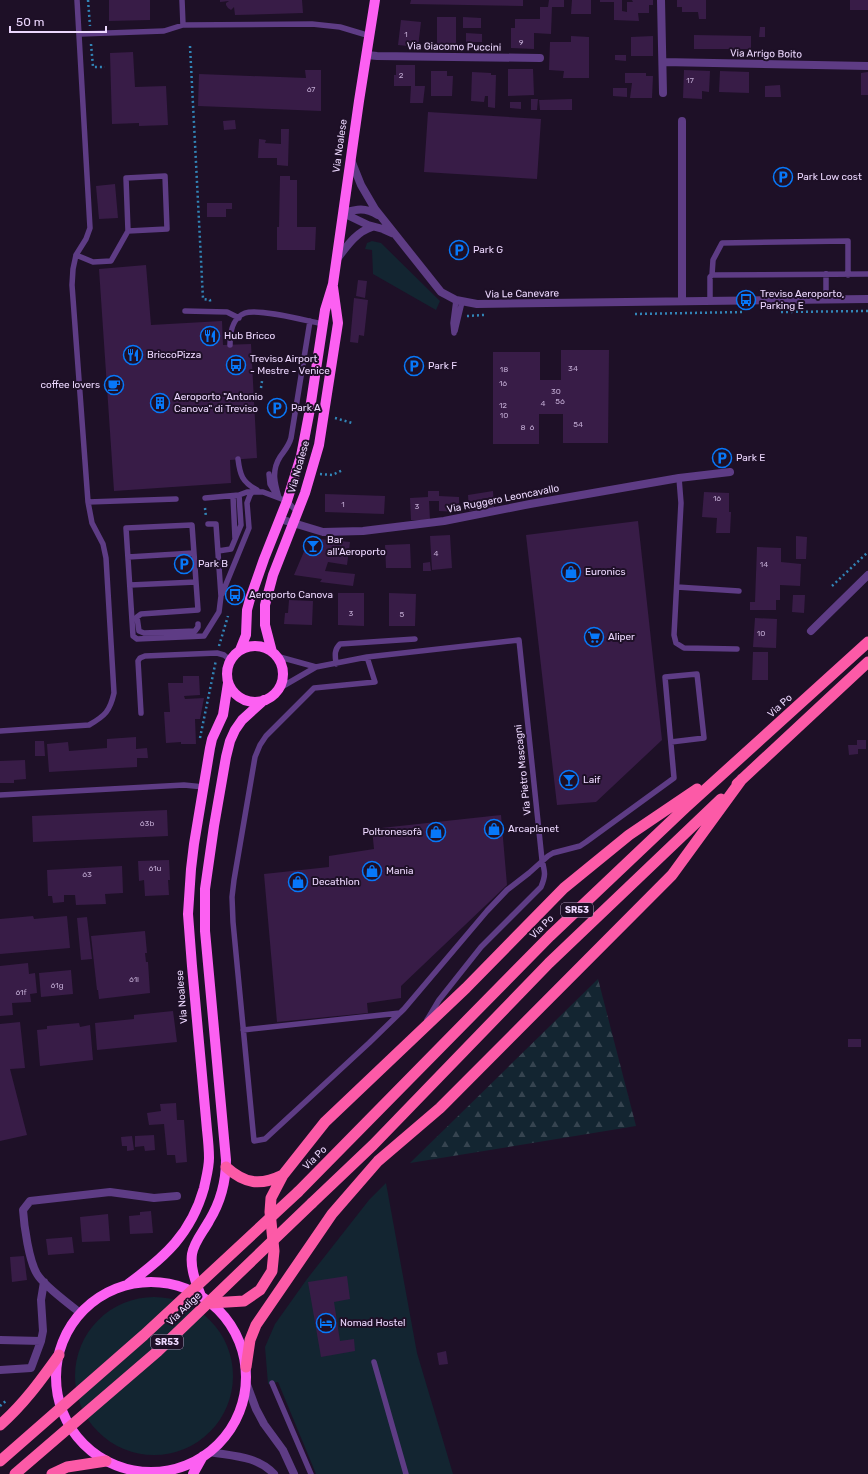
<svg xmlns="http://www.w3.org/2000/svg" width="868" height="1474" viewBox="0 0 868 1474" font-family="Rubik,sans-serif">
  <defs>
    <pattern id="forest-firs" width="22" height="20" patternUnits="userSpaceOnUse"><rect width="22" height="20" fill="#132531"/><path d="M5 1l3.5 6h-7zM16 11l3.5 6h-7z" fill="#364450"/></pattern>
  </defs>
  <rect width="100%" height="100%" fill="#1e1027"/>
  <path fill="#132531" d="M372,241L381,243L440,301L436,310L373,274L372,250L365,249L367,243Z
    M386,1183L417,1353L453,1474H316L278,1382L268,1384L265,1347L275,1324L307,1279L369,1200Z
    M75 1376a79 79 0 1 1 158 0a79 79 0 1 1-158 0Z"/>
  <path fill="url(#forest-firs)" d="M598,979L636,1126L410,1163Z"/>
  <path fill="#381c47" d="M109,0H150V20L109,21Z
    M220,0H302L303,13L235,15L234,7L231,10L228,8L226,5V3L229,1L220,2Z
    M411,0H523V6L410,4Z
    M549,0H564V7H552L551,34L534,33V49L511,48V28H515V19H540V7H548Z
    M572,0H591V14H571Z
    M600,0H622V11L627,12V2H633L632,0H653V5H649V13H638L639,21L614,20V2H600Z
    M677,0H706V19H699L698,12H682V7H677Z
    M850,0H868V10H850Z
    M437,17H456V47H437Z
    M463,17L481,18V28H463Z
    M401,20L421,22L418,47L398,45Z
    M760,27H765V37H759Z
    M466,33L482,34V42H466Z
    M694,35L751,36V49H694Z
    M571,36L589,37V78H563L564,71L549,70L550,42H571Z
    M653,36V56H631V37Z
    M133,52L135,87L166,86L168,125L139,126V123L112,124L110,53Z
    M615,55H626V61L615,60Z
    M396,65H415V86H425L423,103H410L411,86H394V75H396Z
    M508,69H533L534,95L508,96Z
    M305,70H321V111L198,106L199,74L306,78Z
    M684,70L710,71L709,92L702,91V99L683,98Z
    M431,71H447V76H453L452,96H431Z
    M720,71L749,72V93L719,92Z
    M472,72L491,73V75H496L495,108L488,107V96H485L484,102L471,101Z
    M868,72V95H861V73Z
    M625,73H646V76H653L652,98H630L632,83H625Z
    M780,85L781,97H765V86Z
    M613,88H627V97L613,96Z
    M531,99H538L537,110H531Z
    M572,99V110H540L539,100Z
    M510,102H521V109L510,108Z
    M428,112L541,119L537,179L424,172Z
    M235,120L236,129L224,130L223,121Z
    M281,129H289L288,166L277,165V158H258L259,139L266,140L265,143L281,144Z
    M280,176H290V180H297V227H316L315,250H277V227H279Z
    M115,184L118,218L99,219L96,186Z
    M207,203H232V209H226V217H207Z
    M146,265L151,325L222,321L223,345L251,344L257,458L230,460L231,483L114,491L99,269Z
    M358,280L367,281L365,298L356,296Z
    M354,298L368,300L364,336L359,335L358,343L350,342Z
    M561,350H609L608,443H563V414H539V444H493V352H540V380H561Z
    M428,491H439V496L459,497V512L439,511V501H429L430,520H411L410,498L428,497Z
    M493,491L494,507L469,511L468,495Z
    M704,492L729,493V512H731L730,533H716L717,518L702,517Z
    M325,494L385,496L384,514L325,512Z
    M638,521L662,740L596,802L557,805L526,535Z
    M311,535L320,539L350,542L347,565L328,562L325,571L355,574L353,586L320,582L322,579L294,575Z
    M450,535L452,568L432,570L430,536Z
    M796,536L807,537L806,559H796Z
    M410,544L411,568H386L385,545Z
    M757,547L781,548V562L801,564L800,586L780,585V600H776V610H750V602H755Z
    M430,562L431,571H423V563Z
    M338,593H364V626L338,625Z
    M389,593L416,594L415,626H389Z
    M793,595H805L804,613L792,612Z
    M289,600L313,601L312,625L284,624L285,613H288Z
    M755,618L777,619L776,648L753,647Z
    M753,652H768V680H752Z
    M183,676H199L200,695L184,696L185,699L204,698L200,719H195L196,744H181V742L166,743L164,712H170L168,683H183Z
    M136,737V749L147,748L148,758H137V767L49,772L47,744L68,742L69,751L107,748V739Z
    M857,740H866V749H858V754L849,755L848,745H857Z
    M35,741H44L45,756H35Z
    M25,760L26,779L14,780V783H0V761Z
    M167,810L168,836L33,842L32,816Z
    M501,815L507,885L401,986V998L367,1003L368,1013L277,1022L264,874L329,867V856L374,849L372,829Z
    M169,860L170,880H168L169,895L145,896L144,880L139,881L138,861Z
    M122,866L123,893L105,894L106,904L76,905L75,895H64V902L53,903L52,896H48L47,870Z
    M33,916L34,919L67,916L70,948L0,954V919Z
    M87,917L92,959L81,960L77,918Z
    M145,931L147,953H145L146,962H148L150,993L99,999L98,990H97L91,936Z
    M28,963L29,974L35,973L37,993L30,994L31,1002L12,1003L13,1015L0,1016V966Z
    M71,970L73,994L41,997L39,973Z
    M173,1011L177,1042L97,1050L95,1023L134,1019V1015Z
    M20,1022L25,1068L10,1069L27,1135L0,1141V1024Z
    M79,1023L80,1027L90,1025L93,1060L40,1066L37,1030L47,1029V1026Z
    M848,1039H861V1047H848Z
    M176,1103L177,1120H184L187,1162L176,1163L175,1155H167L164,1124L149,1125L147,1113L161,1111L160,1104Z
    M154,1135L155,1150L145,1151L144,1146L135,1147V1136Z
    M132,1136L134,1150L127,1151V1146H122L121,1137Z
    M151,1211L153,1233L130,1234L129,1216L140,1215V1212Z
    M108,1214L110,1241L82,1242L80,1217Z
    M72,1237L74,1253L48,1255L46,1239Z
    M24,1256L27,1280L12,1282L10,1257Z
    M347,1276L350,1299L334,1302L340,1341L354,1339L355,1351L321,1357L308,1282Z
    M446,1351L448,1364L439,1365L437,1353Z"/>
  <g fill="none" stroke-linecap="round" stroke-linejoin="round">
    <path stroke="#3285b7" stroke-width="2.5" stroke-dasharray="2 3" stroke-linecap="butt" d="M88,0L90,26
      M91,44L93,67H105
      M190,46L203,299L210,300V303
      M781,312L868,311
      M635,314L744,312
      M467,316L484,315
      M261,388L262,381
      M335,418L352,423
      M320,474L332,475L343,470
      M205,508L206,517
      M832,586L868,552
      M219,646L228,616
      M200,738L216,660
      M0,1406L7,1400"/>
    <path stroke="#5e3c85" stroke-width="5.5" d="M77,0L90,228L86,239L76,255L93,262L111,261L128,231
      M182,0L183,25
      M80,34L164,31L183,25L312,24L340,27L370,36
      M165,176L167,229L128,231L126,178Z
      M712,275L713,260L722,243L848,241V275
      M826,299V274
      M710,301V277L712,275L868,274
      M185,311L227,312L239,318
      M455,331L462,302
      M454,333L453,323L456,300
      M230,345C230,332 232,318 245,313C258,308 308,321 323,324
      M238,459C240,475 242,482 257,490
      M269,474L270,484L276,494
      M679,478L681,503L674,635L676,643L684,648L737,649
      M233,496L235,538
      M205,498L239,495L247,492H263L287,501L298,513
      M279,498C275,484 271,471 280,457C284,451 289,446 291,438L310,321
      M88,502L176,499
      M218,551L231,549L241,525L239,495
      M128,557L194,553
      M130,585L196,582
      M677,587L739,591
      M222,594L249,528L247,503L250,495L253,491
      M198,624V627L195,631L144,633L139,631L137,617L141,614L198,610L192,525L126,528L133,636L137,639L204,636L219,612L221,596L216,524H208
      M276,656L316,667
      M367,657L375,682L314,688L266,736L260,745L255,757L234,880L232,897L233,922L254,1141L265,1139L369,1043L404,1009L487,911L507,890L529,873L548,856L553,853L580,846L586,842L674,778L665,677L697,674L704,738L671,742
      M336,664C335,655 334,650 340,644L415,639
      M278,689L316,667L367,657L519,640L542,860C545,872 546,875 541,887L481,947L439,1000L427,1020
      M141,713L138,661L140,658L145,656L217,653L224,655L230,660
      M0,731L89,725C105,716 110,711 114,693L106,558L103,544L92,523L88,502L72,285L73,269L76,255
      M0,795L184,785L204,787
      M243,1030L400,1013
      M374,1362L406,1474
      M272,1383L311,1474"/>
    <path stroke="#5e3c85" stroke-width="8" d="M661,0L663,93
      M367,55L377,56L540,58
      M663,62L868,66
      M682,121V301
      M351,160L361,185L375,209L441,292L456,300L477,304L868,299
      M343,213L368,225L383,229L392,233
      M343,213C357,209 365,207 378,215
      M337,259C347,246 356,232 372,227
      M280,519L323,532L363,531L444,521L530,504L679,478L730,472
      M811,631L868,575
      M79,1312C68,1303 44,1286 37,1274C29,1261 24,1226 23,1210L30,1201L110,1192L154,1198L177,1196
      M0,1340L41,1341L43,1331L41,1300L44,1282
      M0,1370L31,1368L41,1341
      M246,1382L256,1409L264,1424L283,1450L294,1474
      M210,1452C232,1456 258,1456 274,1474"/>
    <path stroke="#fc60f2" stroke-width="10" d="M227 674a28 28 0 1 1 56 0a28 28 0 1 1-56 0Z
      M240,650L246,635L247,610L250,599L264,559L287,501L301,456L310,409L325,310L333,284L359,101L375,0
      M272,652L265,625V605L273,575L305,493L319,445L338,323L333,287
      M56 1377a95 95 0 1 1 190 0a95 95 0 1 1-190 0Z
      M128,1284C165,1257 191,1234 204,1188C206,1178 209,1168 209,1158C209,1149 208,1139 207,1130L192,966L188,914L191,869L194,844L210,748L212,739L223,715L228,683
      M201,1296C196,1283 190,1268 192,1254C194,1242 203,1232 209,1221C220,1203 226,1181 226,1160L205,931V889L214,826L226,757L230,741L235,730L242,720L264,700
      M193,1474L203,1456"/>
    <path stroke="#fc5aa7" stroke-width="11" d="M737,784L868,662
      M226,1167C245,1184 260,1186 283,1175
      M298,1192L550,936L685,808L868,642
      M312,1203L373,1145L549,963L721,799
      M211,1303L244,1301L260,1290L272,1271L274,1251L270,1212L271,1198L283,1175L325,1122L466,988L564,888L629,835L697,789
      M246,1367L250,1340L256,1325L332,1214L378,1161L440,1108L672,875L742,779
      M0,1425C24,1404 41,1380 59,1355
      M52,1474L67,1467L106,1461"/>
    <path stroke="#fc5aa7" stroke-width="11" d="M0,1461L144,1335L298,1192
      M15,1474L158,1351L312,1203"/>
  </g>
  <defs>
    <g id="parking-ring" transform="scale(1)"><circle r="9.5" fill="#1e1027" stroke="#0778fa" stroke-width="1.5"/><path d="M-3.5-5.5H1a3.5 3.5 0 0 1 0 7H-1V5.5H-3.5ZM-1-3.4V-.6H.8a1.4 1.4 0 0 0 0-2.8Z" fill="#0778fa"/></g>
    <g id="bus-ring" transform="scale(1)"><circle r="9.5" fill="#1e1027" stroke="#0778fa" stroke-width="1.5"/><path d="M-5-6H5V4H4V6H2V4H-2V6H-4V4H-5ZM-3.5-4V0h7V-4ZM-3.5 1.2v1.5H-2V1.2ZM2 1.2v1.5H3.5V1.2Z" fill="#0778fa"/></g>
    <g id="restaurant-ring" transform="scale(1)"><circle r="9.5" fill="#1e1027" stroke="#0778fa" stroke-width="1.5"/><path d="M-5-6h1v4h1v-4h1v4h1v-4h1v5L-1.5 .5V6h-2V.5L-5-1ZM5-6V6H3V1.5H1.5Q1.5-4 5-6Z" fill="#0778fa"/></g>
    <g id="cafe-ring" transform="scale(1)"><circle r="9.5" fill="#1e1027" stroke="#0778fa" stroke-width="1.5"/><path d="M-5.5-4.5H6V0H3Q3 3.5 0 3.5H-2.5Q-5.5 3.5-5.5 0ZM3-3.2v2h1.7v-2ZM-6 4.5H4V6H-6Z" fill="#0778fa"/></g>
    <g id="building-ring" transform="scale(1)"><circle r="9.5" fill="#1e1027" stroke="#0778fa" stroke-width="1.5"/><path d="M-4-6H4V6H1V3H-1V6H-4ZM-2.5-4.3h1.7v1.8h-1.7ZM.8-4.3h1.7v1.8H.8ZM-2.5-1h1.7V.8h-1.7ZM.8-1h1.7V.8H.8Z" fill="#0778fa"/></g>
    <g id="bar-ring" transform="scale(1)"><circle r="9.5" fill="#1e1027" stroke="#0778fa" stroke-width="1.5"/><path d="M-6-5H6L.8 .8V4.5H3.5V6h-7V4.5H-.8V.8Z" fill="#0778fa"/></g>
    <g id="shop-ring" transform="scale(1)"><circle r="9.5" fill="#1e1027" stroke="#0778fa" stroke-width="1.5"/><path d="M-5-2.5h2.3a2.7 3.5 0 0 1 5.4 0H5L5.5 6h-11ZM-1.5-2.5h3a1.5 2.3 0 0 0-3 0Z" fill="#0778fa"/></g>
    <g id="supermarket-ring" transform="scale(1)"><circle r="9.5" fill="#1e1027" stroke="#0778fa" stroke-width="1.5"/><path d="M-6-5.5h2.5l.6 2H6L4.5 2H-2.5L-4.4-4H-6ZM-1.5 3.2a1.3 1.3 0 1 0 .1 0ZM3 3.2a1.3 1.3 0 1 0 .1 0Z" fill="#0778fa"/></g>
    <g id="hotel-ring" transform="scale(1)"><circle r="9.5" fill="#1e1027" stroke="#0778fa" stroke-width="1.5"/><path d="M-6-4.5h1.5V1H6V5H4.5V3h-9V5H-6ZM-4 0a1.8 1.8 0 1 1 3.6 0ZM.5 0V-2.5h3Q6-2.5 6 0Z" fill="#0778fa"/></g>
  </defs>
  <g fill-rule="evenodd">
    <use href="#parking-ring" x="783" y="177"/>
    <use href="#parking-ring" x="459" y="250"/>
    <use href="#bus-ring" x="746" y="300"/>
    <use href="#restaurant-ring" x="210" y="336"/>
    <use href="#restaurant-ring" x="133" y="355"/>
    <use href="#bus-ring" x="236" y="365"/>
    <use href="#parking-ring" x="414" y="366"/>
    <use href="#cafe-ring" x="114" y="385"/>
    <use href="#building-ring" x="160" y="403"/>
    <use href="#parking-ring" x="277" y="408"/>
    <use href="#parking-ring" x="722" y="458"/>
    <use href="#bar-ring" x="313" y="546"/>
    <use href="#parking-ring" x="184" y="564"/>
    <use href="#shop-ring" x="571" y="572"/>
    <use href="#bus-ring" x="235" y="595"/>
    <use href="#supermarket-ring" x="594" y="637"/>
    <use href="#bar-ring" x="569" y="780"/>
    <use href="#shop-ring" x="494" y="829"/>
    <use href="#shop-ring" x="436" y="832"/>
    <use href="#shop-ring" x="372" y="871"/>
    <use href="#shop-ring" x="298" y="882"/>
    <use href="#hotel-ring" x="326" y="1323"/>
  </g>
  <g text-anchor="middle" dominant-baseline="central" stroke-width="4" stroke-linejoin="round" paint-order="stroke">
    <g font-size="8" fill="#bfa8d0">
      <text x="406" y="34">1</text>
      <text x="521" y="42">9</text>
      <text x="401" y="75">2</text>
      <text x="690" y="80">17</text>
      <text x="311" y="89">67</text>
      <text x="573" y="368">34</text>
      <text x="504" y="369">18</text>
      <text x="503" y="383">16</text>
      <text x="556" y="391">30</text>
      <text x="560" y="401">56</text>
      <text x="543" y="403">4</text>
      <text x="503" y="405">12</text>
      <text x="504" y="415">10</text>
      <text x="578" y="424">54</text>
      <text x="523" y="427">8</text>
      <text x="532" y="427">6</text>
      <text x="717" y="498">16</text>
      <text x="343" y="504">1</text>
      <text x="417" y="506">3</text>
      <text x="436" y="553">4</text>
      <text x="764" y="564">14</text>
      <text x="351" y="613">3</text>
      <text x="402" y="614">5</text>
      <text x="761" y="633">10</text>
      <text x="147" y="823">63b</text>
      <text x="155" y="868">61u</text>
      <text x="87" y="874">63</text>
      <text x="134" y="979">61i</text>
      <text x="57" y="985">61g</text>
      <text x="21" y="992">61f</text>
    </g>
    <g fill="#1e1027" stroke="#ae9bbe" stroke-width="1">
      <rect x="561" y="903" width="32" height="14" rx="3"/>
      <rect x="151" y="1335" width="32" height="14" rx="3"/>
    </g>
    <g font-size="9" font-weight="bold" fill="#ecd7fe">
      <text x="577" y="910">SR53</text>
      <text x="167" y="1342">SR53</text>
    </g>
    <g font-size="10" fill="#ecd7fe" stroke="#1e1027">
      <text transform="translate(454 47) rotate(1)">Via Giacomo Puccini</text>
      <text transform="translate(766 54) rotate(1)">Via Arrigo Boito</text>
      <text transform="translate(340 146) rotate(-82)">Via Noalese</text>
      <text transform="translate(522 294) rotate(-1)">Via Le Canevare</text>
      <text transform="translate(299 467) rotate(-74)">Via Noalese</text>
      <text transform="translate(503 499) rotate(-11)">Via Ruggero Leoncavallo</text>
      <text transform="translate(780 706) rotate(-42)">Via Po</text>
      <text transform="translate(523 770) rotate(-96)">Via Pietro Mascagni</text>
      <text transform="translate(542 927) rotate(-45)">Via Po</text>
      <text transform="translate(182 997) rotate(-95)">Via Noalese</text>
      <text transform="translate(315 1158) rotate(-45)">Via Po</text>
      <text transform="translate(184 1309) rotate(-44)">Via Adige</text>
    </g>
    <g font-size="10" fill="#ecd7fe" stroke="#1e1027" text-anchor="start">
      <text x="797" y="177">Park Low cost</text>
      <text x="473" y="250">Park G</text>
      <text x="760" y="294">Treviso Aeroporto,<tspan x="760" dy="12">Parking E</tspan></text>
      <text x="224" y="336">Hub Bricco</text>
      <text x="147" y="355">BriccoPizza</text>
      <text x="250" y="359">Treviso Airport<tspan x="250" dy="12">- Mestre - Venice</tspan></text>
      <text x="428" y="366">Park F</text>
      <text x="100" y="385" text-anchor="end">coffee lovers</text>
      <text x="174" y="397">Aeroporto "Antonio<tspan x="174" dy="12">Canova" di Treviso</tspan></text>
      <text x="291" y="408">Park A</text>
      <text x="736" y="458">Park E</text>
      <text x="327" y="540">Bar<tspan x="327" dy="12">all'Aeroporto</tspan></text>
      <text x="198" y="564">Park B</text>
      <text x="585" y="572">Euronics</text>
      <text x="249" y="595">Aeroporto Canova</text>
      <text x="608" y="637">Aliper</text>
      <text x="583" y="780">Laif</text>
      <text x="508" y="829">Arcaplanet</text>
      <text x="422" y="832" text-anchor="end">Poltronesofà</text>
      <text x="386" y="871">Mania</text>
      <text x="312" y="882">Decathlon</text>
      <text x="340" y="1323">Nomad Hostel</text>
    </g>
  </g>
  <path d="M10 26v6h96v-6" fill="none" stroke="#ecd7fe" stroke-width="2"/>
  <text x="16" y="26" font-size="12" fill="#ecd7fe" stroke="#1e1027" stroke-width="3" paint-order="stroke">50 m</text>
</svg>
